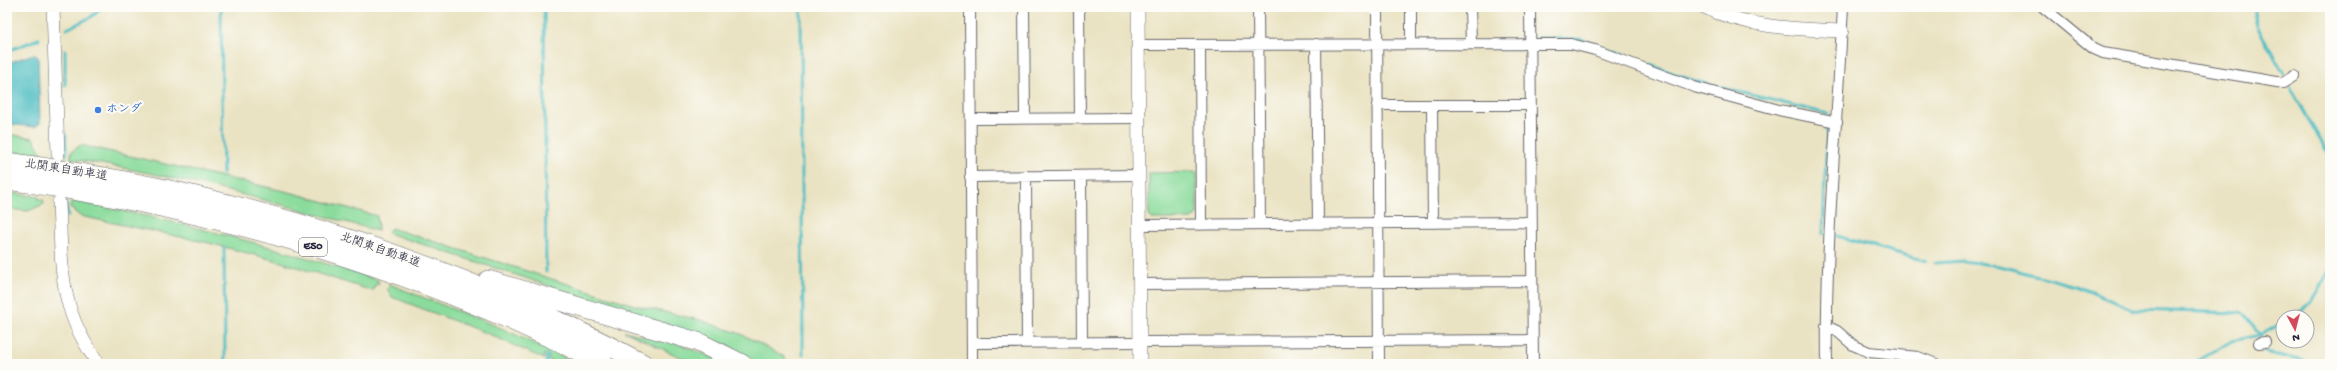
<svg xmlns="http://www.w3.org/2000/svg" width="2337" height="371" viewBox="0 0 2337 371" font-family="'Gochi Hand','Klee One',sans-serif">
  <rect width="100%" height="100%" fill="#fdfcf7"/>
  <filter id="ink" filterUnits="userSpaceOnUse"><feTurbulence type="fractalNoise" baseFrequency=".025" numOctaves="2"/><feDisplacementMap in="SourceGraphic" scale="8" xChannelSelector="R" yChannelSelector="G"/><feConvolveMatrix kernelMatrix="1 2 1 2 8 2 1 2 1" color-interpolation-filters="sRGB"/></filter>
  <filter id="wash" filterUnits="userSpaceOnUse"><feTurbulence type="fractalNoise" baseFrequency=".012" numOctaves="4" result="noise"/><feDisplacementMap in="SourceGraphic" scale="16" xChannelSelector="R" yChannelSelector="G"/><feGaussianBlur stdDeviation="0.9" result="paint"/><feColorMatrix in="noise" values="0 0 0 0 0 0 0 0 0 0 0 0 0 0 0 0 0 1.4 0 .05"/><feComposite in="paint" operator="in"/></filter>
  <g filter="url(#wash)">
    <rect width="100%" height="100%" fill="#eae3c3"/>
    <path fill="#8bdc9c" stroke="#567f6c" d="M7,134L33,138L43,156L7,151Z
      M81,145L293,193L377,216L378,231C277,203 175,175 71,159V152Z
      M1197,172V214L1191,219H1152L1149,216V173Z
      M7,192L39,197L38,199H43L44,204L28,211L7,209Z
      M72,201C176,220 277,247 378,280L379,284H376L373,291L278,261L205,242L80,216L70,208Z
      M391,228L634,305L700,320L741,334L783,356L786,360L784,364H759L730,347L696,334L388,233Z
      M389,284L501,328L578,364H557L549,360V356L544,354V359L491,335L392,297L388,290Z
      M624,331L655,339L662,338L731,364H695Z"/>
    <path fill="#4ebdc3" stroke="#38707f" d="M34,54L38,57L40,123L35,127L7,124V63Z"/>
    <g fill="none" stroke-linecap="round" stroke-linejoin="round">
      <path stroke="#4ebdc3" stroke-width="3" d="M221,7L223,174
        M544,7L546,272
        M801,7L803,354
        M2253,7L2257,26L2284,74
        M67,29L91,17L103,7
        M1538,38L1580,39L1625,56
        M65,50V85
        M7,51L39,39
        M1650,65L1695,81L1828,114
        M2290,87L2330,157
        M66,135V155
        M66,204L68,216
        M1823,234L1827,128
        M1837,236L1926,261
        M224,248L225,364
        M1935,263L1963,261L2000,266L2076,286L2134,310L2241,313L2244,315L2261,335
        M2292,317L2312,303L2330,269
        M2264,348L2265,352L2315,364
        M546,364L547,355
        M2191,364L2232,341L2261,335L2283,322"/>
    </g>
  </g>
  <g filter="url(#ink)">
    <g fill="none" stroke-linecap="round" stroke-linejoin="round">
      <g stroke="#68666b" stroke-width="12">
        <path id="minor" d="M970,7L972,364
          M1024,7L1025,118
          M1079,7L1080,118
          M1258,7L1260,224
          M1377,7L1379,364
          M1411,7V44
          M1470,7L1471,43
          M1530,7L1533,364
          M2043,7L2094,49L2103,53L2283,83L2294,76
          M1316,44L1318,224
          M1138,45L1571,44L1595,50L1694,87L1779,110L1837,122
          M1200,45L1201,225
          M1377,105H1530
          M1432,105L1433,223
          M971,119L1139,118
          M1026,176L1027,343
          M1081,176L1082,343
          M970,177L1139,175
          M1140,225L1531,222
          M1140,284L1532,281
          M1826,326L1837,331L1853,345L1869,352L1918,357L1936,364
          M972,343L1533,340
          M2259,343L2265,342
          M1827,364C1825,245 1837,126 1843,7"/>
      </g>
      <g stroke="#68666b" stroke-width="14">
        <path id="tertiary" d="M53,7L58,154
          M1138,7L1140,364
          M1704,7C1748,28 1795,29 1842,31
          M59,202C62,266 58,310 99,364"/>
      </g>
      <g stroke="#68666b" stroke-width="20">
        <path id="motorway" d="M7,162C70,171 134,181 196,196C351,233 504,289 644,364
          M7,180C215,208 417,269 604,364
          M488,280L698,342L742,364"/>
      </g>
      <use href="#minor" stroke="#fff" stroke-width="10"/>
      <use href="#tertiary" stroke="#fff" stroke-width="13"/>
      <use href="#motorway" stroke="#fff" stroke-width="19"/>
    </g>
  </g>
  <circle fill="#3f7fe0" stroke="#fdfcf7" stroke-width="1.5" cx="98" cy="110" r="4"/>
  <g text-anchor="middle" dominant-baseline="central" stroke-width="4" stroke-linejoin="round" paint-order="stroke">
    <rect fill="#fdfcf7" stroke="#646373" stroke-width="1" x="299" y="238" width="28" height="18" rx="3"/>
    <g font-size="11" font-weight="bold" fill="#22223b">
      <text x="313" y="247">E50</text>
    </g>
    <g font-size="12" font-weight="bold" fill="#366cbe" stroke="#fdfcf7" text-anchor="start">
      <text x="106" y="110">ホンダ</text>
    </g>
    <g font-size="12" fill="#22223b" stroke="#fdfcf7">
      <text transform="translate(66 171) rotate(9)">北関東自動車道</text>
      <text transform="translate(380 251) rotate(19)">北関東自動車道</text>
    </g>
  </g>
  <rect width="2337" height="371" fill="none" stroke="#fdfcf7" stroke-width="24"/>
  <g transform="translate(2295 329) rotate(173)"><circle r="19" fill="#fdfcf7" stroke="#a5a5ac"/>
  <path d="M0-3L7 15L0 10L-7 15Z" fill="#d1495b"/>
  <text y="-6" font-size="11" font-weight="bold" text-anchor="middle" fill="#22223b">N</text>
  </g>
</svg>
